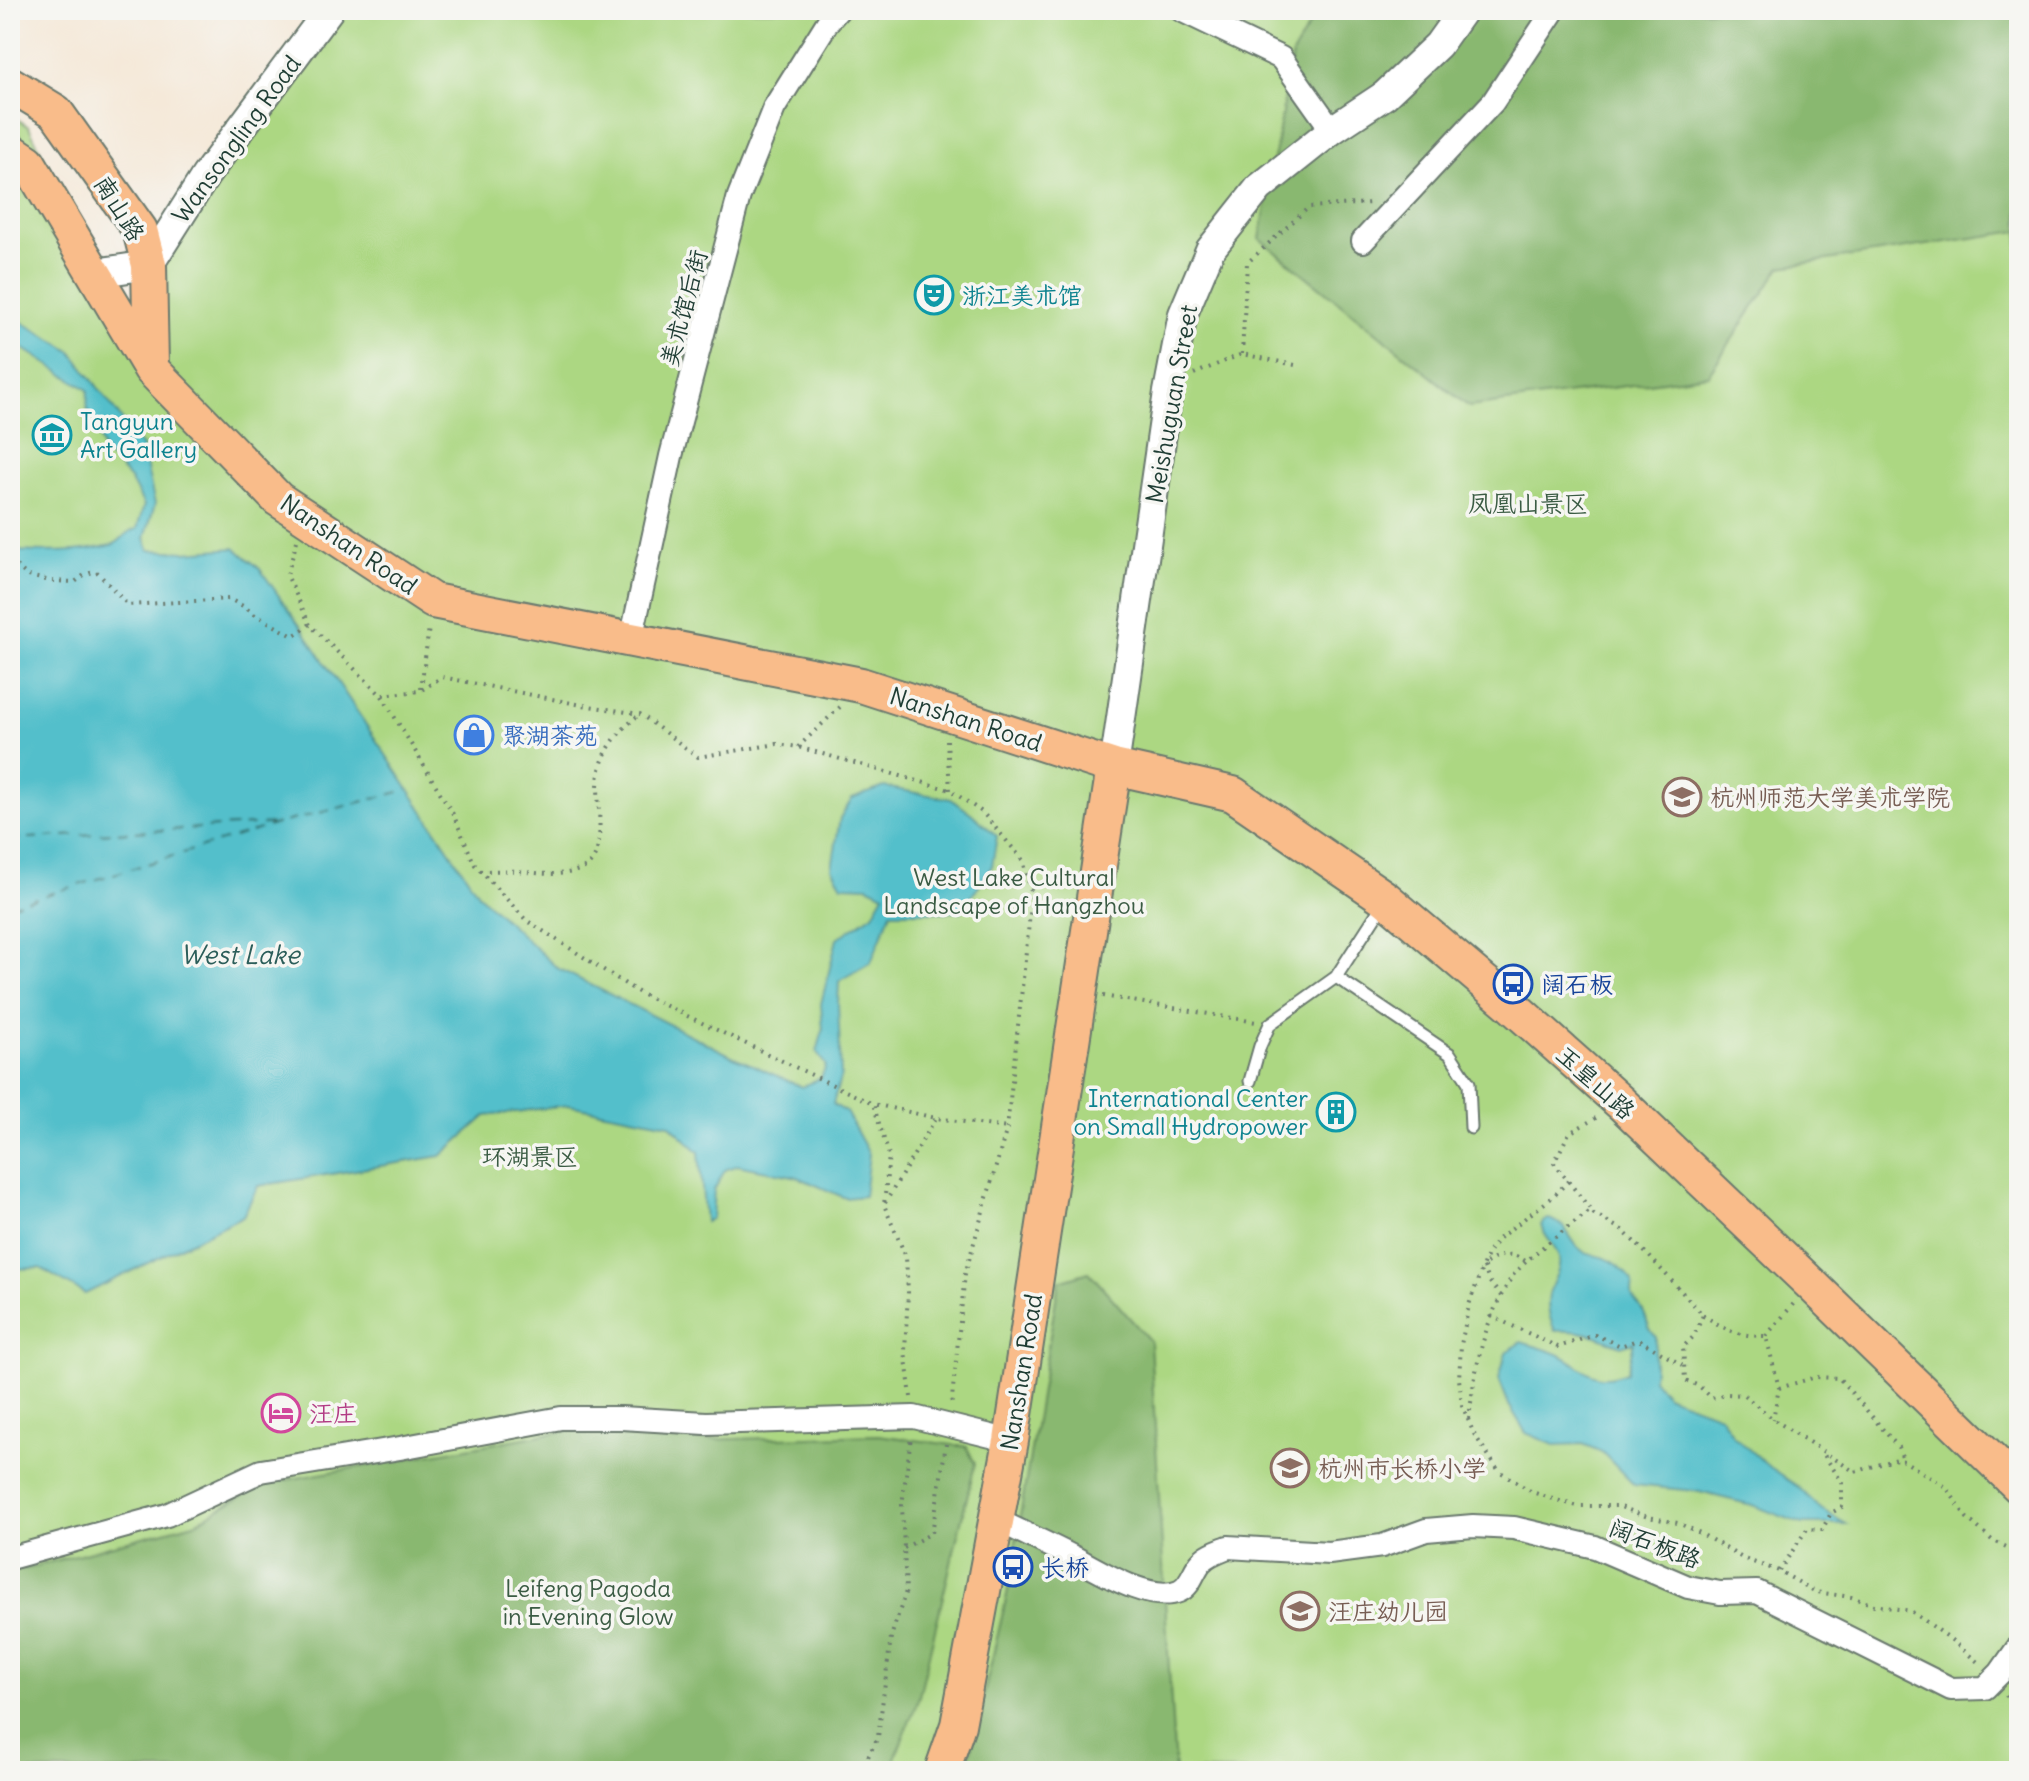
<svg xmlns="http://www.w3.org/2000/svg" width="2029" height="1781" viewBox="0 0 2029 1781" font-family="Delius,'LXGW WenKai TC',sans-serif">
  <rect width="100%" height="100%" fill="#f6f6f2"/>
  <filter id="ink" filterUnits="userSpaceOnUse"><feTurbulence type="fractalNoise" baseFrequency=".0125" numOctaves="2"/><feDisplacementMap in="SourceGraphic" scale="16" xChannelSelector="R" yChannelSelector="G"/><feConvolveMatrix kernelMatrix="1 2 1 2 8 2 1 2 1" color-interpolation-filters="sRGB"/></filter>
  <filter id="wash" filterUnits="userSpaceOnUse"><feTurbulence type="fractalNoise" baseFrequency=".006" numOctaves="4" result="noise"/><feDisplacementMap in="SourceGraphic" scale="32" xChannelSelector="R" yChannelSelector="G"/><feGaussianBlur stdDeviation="1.8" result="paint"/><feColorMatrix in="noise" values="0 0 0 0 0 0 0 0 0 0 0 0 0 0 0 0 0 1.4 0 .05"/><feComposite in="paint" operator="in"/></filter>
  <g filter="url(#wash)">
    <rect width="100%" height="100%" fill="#f5e9d9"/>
    <path fill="#acd782" stroke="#668a5b" stroke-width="2" d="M345,10H2019V1771H10V114L29,127L122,319L168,252L221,163Z"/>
    <path fill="#89b870" stroke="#547a52" stroke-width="2" d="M1318,10H2019V231L1781,267L1708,375L1469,407L1260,239L1292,55Z
      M1089,1272L1150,1341L1175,1771H966L1007,1595L1059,1281Z
      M569,1430L700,1440L878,1435L967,1447L975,1464L918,1700L890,1771H10V1573L194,1523L263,1484Z"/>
    <path fill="#52bfcb" stroke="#387e80" stroke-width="2" d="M10,315L71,351L142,447L155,504L145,538L149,550L185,552L235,548L260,569L305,633L479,895L557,968L732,1056L802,1087L821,1078L826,1066L817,1052L823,1030L821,1004L837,939L873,914L884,894L868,886L842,885L832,868L840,818L852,799L884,787L951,799L971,813L997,836L992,866L961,912H891L871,962L839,981L838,1004L841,1075L833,1104L846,1112L869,1154L864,1196L845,1198L798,1177L737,1165L725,1170L714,1190L712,1218L705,1222L699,1152L669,1124L568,1105L486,1116L441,1156L258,1186L243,1216L85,1294L40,1268L10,1269V551C45,552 77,554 111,545C123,542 122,532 137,529L144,505L130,479L103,450L95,422L87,409L88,390L10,340Z
      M1548,1219C1570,1223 1569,1245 1586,1253C1589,1255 1594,1255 1598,1256C1615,1260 1624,1269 1633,1283C1629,1305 1638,1298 1644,1313C1650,1327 1645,1324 1656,1337L1653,1379L1666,1395L1720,1415L1734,1436L1753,1453L1770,1468L1797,1486L1821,1509L1846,1524H1802L1752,1505L1695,1491L1634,1485L1602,1452L1583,1444L1554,1445L1526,1433L1509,1405L1499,1379L1506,1352L1521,1342C1533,1346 1546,1349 1558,1354C1587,1368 1591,1386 1627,1372L1634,1342L1621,1346C1599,1336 1580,1329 1555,1331C1549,1318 1545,1303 1551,1288C1554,1278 1561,1270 1559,1258C1556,1245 1544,1238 1541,1225L1544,1221Z"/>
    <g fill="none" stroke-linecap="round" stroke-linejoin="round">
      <path stroke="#2c5e5a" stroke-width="2" stroke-dasharray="10 8" stroke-linecap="butt" d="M10,839L271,824
        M10,906L277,824L403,791"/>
    </g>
  </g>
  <g filter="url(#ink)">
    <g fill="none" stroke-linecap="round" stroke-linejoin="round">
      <g stroke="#6a796e" stroke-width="15">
        <path id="service" d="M1336,977L1450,1054L1469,1083L1471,1128
          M1250,1081L1260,1046L1270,1024L1336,977L1385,901"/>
      </g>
      <g stroke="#6a796e" stroke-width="26">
        <path id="minor" d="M1181,10L1281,58L1332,130
          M1363,241L1493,102L1554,10
          M631,640L671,456L739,196L774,108L829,20L838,10
          M997,1520C1023,1533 1049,1544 1075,1558C1100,1571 1150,1603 1179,1591C1191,1586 1193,1571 1201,1562C1208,1554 1218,1551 1228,1547L1329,1553L1382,1546L1426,1530L1473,1526L1514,1528L1595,1547L1688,1587L1720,1593L1757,1592L1951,1689L1985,1688L2000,1673L2019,1646
          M10,1558L167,1515L261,1471L400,1448L561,1418H621L706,1423L914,1417L1011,1441"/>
      </g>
      <g stroke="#6a796e" stroke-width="32">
        <path id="tertiary" d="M95,273L149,265L206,175L329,10
          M1114,767L1168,392L1183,314L1210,250L1259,188L1332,130L1385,95L1438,45L1463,10"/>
      </g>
      <g stroke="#6a796e" stroke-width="38">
        <path id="primary" d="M10,84L56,112L140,230L149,265L151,366
          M10,150L28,162L151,369L278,499L433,601L861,685L1114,767L1233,794L1386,899L1510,1004L1621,1103L1810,1283L2019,1486
          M942,1771L958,1725L1011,1441L1114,767"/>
      </g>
      <path stroke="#6a796e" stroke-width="4" stroke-dasharray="2 6" stroke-linecap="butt" d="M1242,354L1247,263L1309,207L1371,203
        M1194,374L1242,354L1295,365
        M297,541L287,575L310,625L381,695L420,691L442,677L582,705L640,714L698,757L777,744L798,747L950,790L982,812L1023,860L1032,895L1007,1128L965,1274L951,1408
        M10,561L28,576L51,581L75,582L84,575L96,571L128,605L229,599L245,607L252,613L293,636L310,625
        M421,689L429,627
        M382,696L453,814L475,865L526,920L641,994L873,1104
        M947,740L950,790
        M798,747L840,707
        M480,871C492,871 505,870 517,871C538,873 558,877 579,870C612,861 594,799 599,774C604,748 620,730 640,714
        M1103,996L1256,1022
        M1596,1118L1569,1133L1554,1163L1594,1214L1622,1230L1649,1256L1703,1315L1694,1336L1683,1347L1685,1380L1699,1386L1712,1398L1727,1394L1744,1395L1773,1419L1855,1472L1897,1459L1904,1461L1946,1487L1967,1518L1992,1540L2019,1553
        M1568,1181L1554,1196L1499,1238L1487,1254L1469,1305L1461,1345L1459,1379L1462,1405L1474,1434L1499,1471L1532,1492L1556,1500L1577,1506H1618L1648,1517L1678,1523L1700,1533L1744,1559L1779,1571L1816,1592L1851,1597L1874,1605L1911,1611L1948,1637L1980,1664
        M885,1203L936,1118
        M1501,1296L1489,1281L1483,1265C1501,1254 1509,1250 1527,1262
        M1703,1315C1727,1330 1736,1336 1766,1336L1779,1388L1773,1419
        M1491,1316L1558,1347L1595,1335L1621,1346L1634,1341H1641L1682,1365
        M1766,1336L1795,1302
        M1779,1388L1816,1377L1839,1378L1898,1447L1904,1461
        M911,1397L905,1351L908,1292L906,1257L884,1205L889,1155L873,1104L936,1118L1007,1128
        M1469,1419C1474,1376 1481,1333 1502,1294C1506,1287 1510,1279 1515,1273C1537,1249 1565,1230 1591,1210
        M904,1548L932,1533L946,1444
        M1779,1571L1807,1529L1822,1530L1831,1513L1842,1507V1482L1822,1452
        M2006,1695L2019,1714
        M861,1771L878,1737L891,1637L906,1591L902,1505L911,1437"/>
      <use href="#service" stroke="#fff" stroke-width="11"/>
      <use href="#minor" stroke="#fff" stroke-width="22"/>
      <use href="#tertiary" stroke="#fff" stroke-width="28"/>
      <use href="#primary" stroke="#f9bc8a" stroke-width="34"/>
    </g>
  </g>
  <defs>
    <g id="theatre-ring" transform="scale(2)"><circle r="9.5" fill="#f6f6f2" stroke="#0f9aa8" stroke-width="1.5"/><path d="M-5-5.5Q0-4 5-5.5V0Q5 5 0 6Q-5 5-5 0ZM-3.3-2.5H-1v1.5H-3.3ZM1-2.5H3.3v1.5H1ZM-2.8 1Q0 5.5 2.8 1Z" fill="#0f9aa8"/></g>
    <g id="museum-ring" transform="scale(2)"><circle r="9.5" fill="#f6f6f2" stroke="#0f9aa8" stroke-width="1.5"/><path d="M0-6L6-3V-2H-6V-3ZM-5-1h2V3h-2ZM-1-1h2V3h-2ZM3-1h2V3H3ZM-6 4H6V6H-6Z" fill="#0f9aa8"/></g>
    <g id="shop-ring" transform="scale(2)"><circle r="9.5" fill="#f6f6f2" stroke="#3f7fe0" stroke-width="1.5"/><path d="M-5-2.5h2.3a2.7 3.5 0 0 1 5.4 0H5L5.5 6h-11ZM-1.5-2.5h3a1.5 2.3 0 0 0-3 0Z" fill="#3f7fe0"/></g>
    <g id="university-ring" transform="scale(2)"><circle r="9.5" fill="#f6f6f2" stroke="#8d6e63" stroke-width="1.5"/><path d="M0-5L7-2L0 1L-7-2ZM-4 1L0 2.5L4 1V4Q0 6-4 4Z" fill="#8d6e63"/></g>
    <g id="bus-ring" transform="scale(2)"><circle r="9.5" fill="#f6f6f2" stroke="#1a4fb4" stroke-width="1.5"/><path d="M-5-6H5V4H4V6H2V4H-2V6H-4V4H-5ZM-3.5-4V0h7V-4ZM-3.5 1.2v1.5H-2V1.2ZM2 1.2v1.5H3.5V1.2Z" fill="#1a4fb4"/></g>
    <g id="building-ring" transform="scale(2)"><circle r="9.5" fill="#f6f6f2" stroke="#0f9aa8" stroke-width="1.5"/><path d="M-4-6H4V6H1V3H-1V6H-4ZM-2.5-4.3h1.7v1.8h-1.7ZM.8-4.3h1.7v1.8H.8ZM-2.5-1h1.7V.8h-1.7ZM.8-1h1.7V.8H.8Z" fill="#0f9aa8"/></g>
    <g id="hotel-ring" transform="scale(2)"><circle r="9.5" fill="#f6f6f2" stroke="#d1479c" stroke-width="1.5"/><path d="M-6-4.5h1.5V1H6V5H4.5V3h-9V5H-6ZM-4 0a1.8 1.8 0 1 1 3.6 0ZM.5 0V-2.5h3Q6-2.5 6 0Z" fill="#d1479c"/></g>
    <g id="school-ring" transform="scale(2)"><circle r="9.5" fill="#f6f6f2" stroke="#8d6e63" stroke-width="1.5"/><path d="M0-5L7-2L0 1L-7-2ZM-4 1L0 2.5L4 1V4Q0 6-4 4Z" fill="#8d6e63"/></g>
  </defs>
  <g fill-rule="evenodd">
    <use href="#theatre-ring" x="934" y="295"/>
    <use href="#museum-ring" x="52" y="435"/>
    <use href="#shop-ring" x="474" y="735"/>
    <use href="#university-ring" x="1682" y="797"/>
    <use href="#bus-ring" x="1513" y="984"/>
    <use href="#building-ring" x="1336" y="1112"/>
    <use href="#hotel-ring" x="281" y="1413"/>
    <use href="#school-ring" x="1290" y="1468"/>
    <use href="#bus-ring" x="1013" y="1567"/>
    <use href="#school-ring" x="1300" y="1611"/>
  </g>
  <g text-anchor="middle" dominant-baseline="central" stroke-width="7" stroke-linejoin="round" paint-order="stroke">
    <g font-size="24" fill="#1f3d34" stroke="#f6f6f2">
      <text transform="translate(236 139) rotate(-54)">Wansongling Road</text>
      <text transform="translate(120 208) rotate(58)">南山路</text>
      <text transform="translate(683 308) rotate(-75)">美术馆后街</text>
      <text transform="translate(1171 404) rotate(-80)">Meishuguan Street</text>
      <text transform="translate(349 544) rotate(34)">Nanshan Road</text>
      <text transform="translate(966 719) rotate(18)">Nanshan Road</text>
      <text transform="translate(1596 1082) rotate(42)">玉皇山路</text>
      <text transform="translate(1021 1372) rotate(-81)">Nanshan Road</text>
      <text transform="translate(1655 1543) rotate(21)">阔石板路</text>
    </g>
    <g font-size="24" fill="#0d838f" stroke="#f6f6f2" text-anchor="start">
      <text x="962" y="295">浙江美术馆</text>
      <text x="80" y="421">Tangyun<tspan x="80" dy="28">Art Gallery</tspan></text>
      <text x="1308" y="1098" text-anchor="end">International Center<tspan x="1308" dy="28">on Small Hydropower</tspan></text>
    </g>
    <g font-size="24" fill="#3b5c44" stroke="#f6f6f2">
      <text x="1528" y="503">凤凰山景区</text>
      <text x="1014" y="877">West Lake Cultural<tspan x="1014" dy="28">Landscape of Hangzhou</tspan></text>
      <text x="530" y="1156">环湖景区</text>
      <text x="588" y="1588">Leifeng Pagoda<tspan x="588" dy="28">in Evening Glow</tspan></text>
    </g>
    <g font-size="24" fill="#366cbe" stroke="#f6f6f2" text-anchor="start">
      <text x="502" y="735">聚湖茶苑</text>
    </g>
    <g font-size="24" fill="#785e54" stroke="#f6f6f2" text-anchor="start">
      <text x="1710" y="797">杭州师范大学美术学院</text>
      <text x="1318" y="1468">杭州市长桥小学</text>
      <text x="1328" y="1611">汪庄幼儿园</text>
    </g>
    <g font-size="24" fill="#164399" stroke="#f6f6f2" text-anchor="start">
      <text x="1541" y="984">阔石板</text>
      <text x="1041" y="1567">长桥</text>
    </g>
    <g font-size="24" fill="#b23c85" stroke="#f6f6f2" text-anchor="start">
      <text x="309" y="1413">汪庄</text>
    </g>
    <g font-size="26" font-style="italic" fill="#2c5e5a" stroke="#f6f6f2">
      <text x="240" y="954">West Lake</text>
    </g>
  </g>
  <rect width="2029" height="1781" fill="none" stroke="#f6f6f2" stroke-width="40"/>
</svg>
